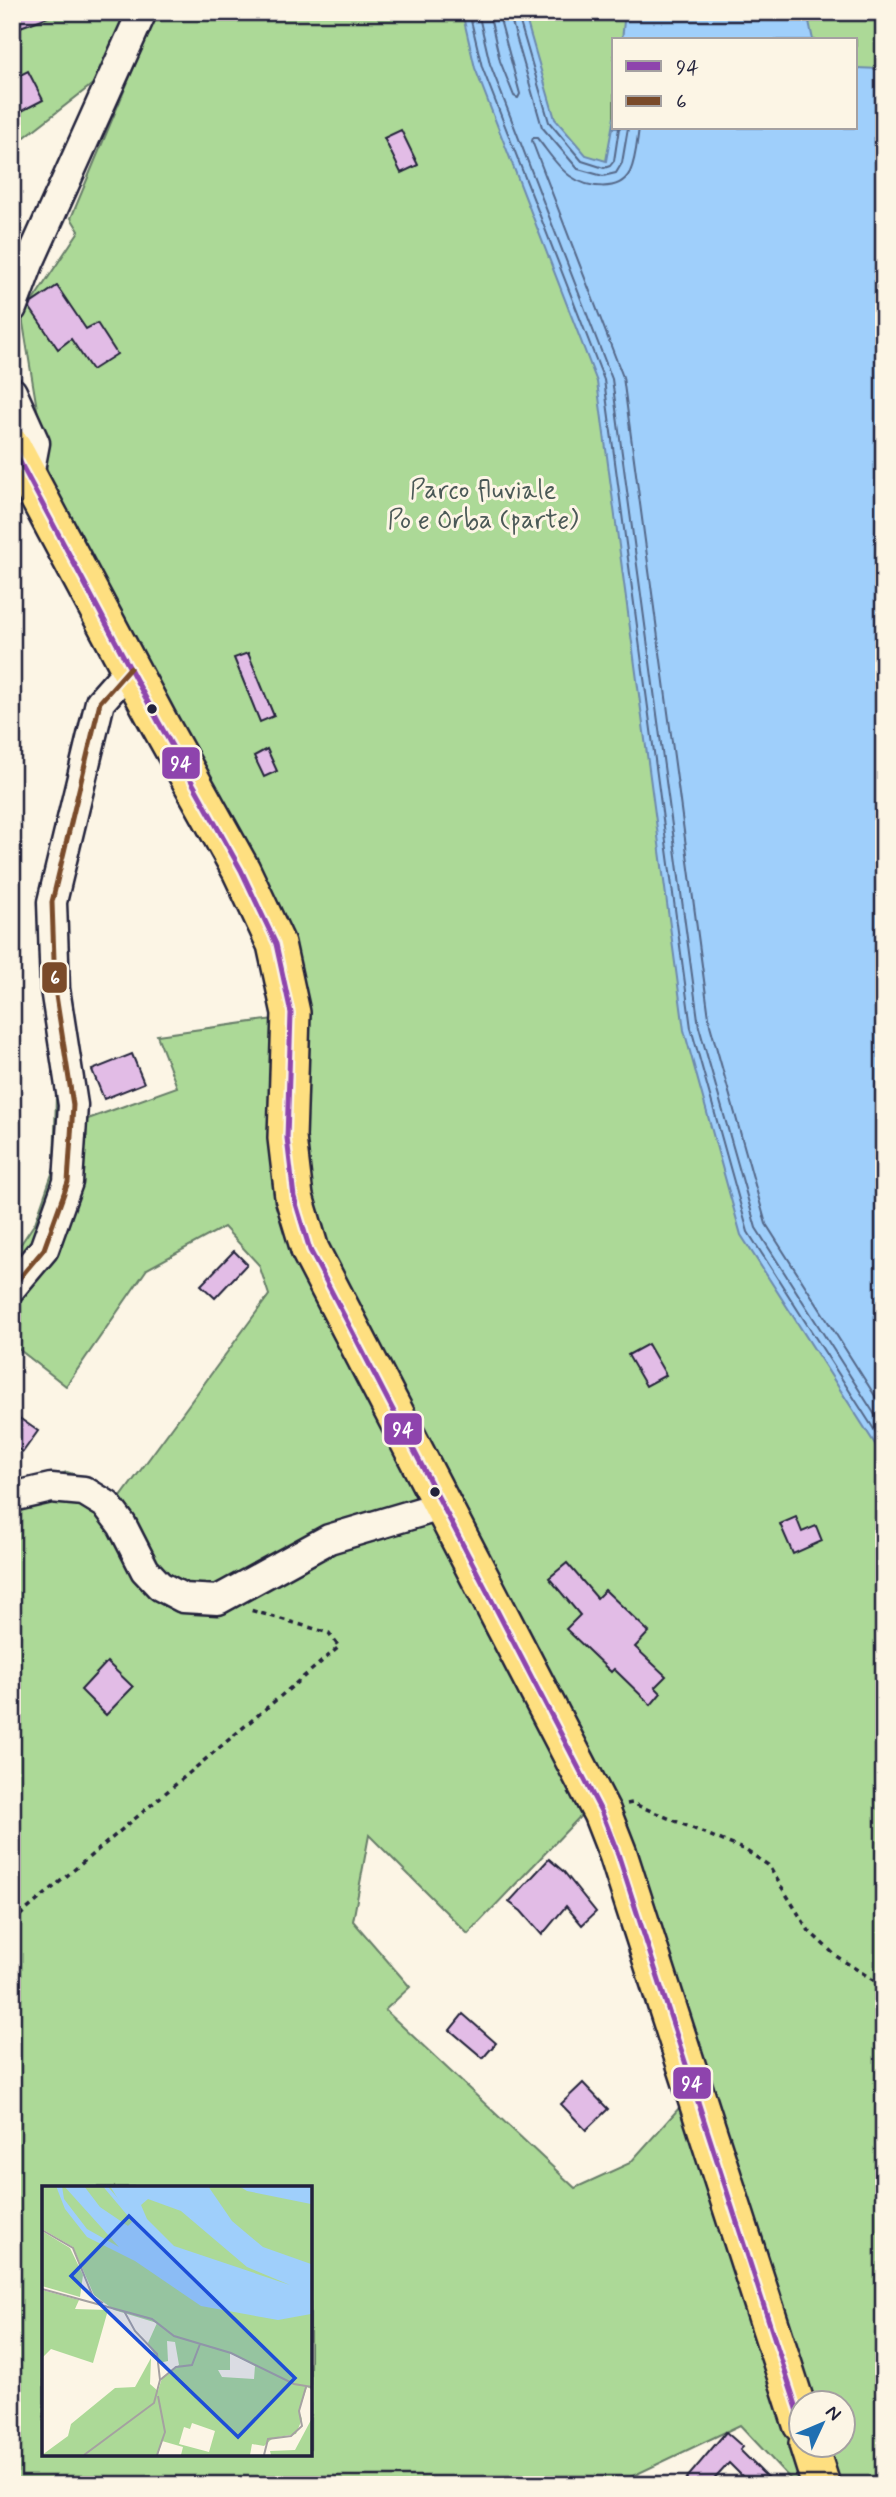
<svg xmlns="http://www.w3.org/2000/svg" width="896" height="2497" viewBox="0 0 896 2497" font-family="Mynerve,sans-serif">
  <rect width="100%" height="100%" fill="#fcf5e5"/>
  <filter id="ink" filterUnits="userSpaceOnUse"><feTurbulence type="fractalNoise" baseFrequency=".0143" numOctaves="2"/><feDisplacementMap in="SourceGraphic" scale="14" xChannelSelector="R" yChannelSelector="G"/><feConvolveMatrix kernelMatrix="1 2 1 2 8 2 1 2 1" color-interpolation-filters="sRGB"/></filter>
  <g filter="url(#ink)">
    <path fill="#acd997" stroke="#677e69" stroke-width="2" fill-rule="evenodd" d="M12,12H127L94,83L12,147Z
      M157,12H884V2485H819L803,2445L844,2444V2402H802L801,2439L735,2238L815,2485H796L740,2425L620,2482L621,2485H12V1488L67,1472L95,1481L118,1501L269,1295L259,1265L224,1227L147,1269L66,1386L12,1344V1257L35,1223L54,1168L56,1095L85,1120L177,1087L157,1035L274,1019L287,1025L268,932L66,586L22,317L79,231L71,218ZM614,40H856V128H614ZM592,1804L689,2097L630,2163L575,2188L385,2010L410,1987L353,1921L369,1835L468,1934ZM44,2187H310V2453H44Z"/>
    <path fill="#9fcffb" stroke="#6d8aae" stroke-width="2" d="M462,12H524L555,119L586,155L606,161L614,117V128H856V68L881,69L884,62V1458L741,1235L684,1030L597,382L475,68Z
      M625,12H807L813,40H622Z"/>
    <g fill="none" stroke-linecap="round" stroke-linejoin="round">
      <path stroke="#546788" stroke-width="2" d="M469,12L482,67L604,380L691,1028L748,1232L884,1445
        M478,12L490,64L612,379L699,1027L756,1228L884,1429
        M489,12L500,61L514,96L518,98L520,94L498,12
        M509,12L542,127L578,169L603,176L616,173L622,163L628,128
        M517,12L549,122L582,161L604,168L610,166L614,161L619,128
        M639,128C637,141 636,159 630,172C619,193 587,188 570,176C557,167 547,150 537,138H533L532,141L623,377L710,1025L766,1224L884,1410"/>
    </g>
    <path fill="#e2bce6" stroke="#22223b" stroke-width="2" d="M12,12H56V14L12,30Z
      M28,71L43,100L12,116V79Z
      M401,130L418,165L401,173L384,138Z
      M57,286L86,329L97,323L117,354L92,370L71,339L58,349L30,308L32,303Z
      M248,653L274,716L260,722L234,658Z
      M267,749L277,771L264,777L254,756Z
      M132,1054L144,1083L104,1099L92,1070Z
      M234,1251L247,1264L215,1298L201,1285Z
      M648,1344L666,1375L646,1386L628,1355Z
      M12,1413L38,1431L23,1452L12,1445Z
      M796,1517L802,1532L816,1526L822,1541L793,1554L780,1524Z
      M567,1563L597,1598L605,1590L649,1632L635,1647L666,1676L655,1687L661,1693L651,1705L614,1669L611,1672L566,1629L580,1615L549,1578Z
      M107,1662L133,1687L106,1715L81,1690Z
      M549,1859L564,1872L596,1912L582,1925L566,1906L542,1935L521,1911L509,1902Z
      M463,2014L496,2043L483,2058L450,2030Z
      M583,2083L608,2109L586,2130L561,2104Z
      M726,2432L743,2447L740,2450L775,2485H751L729,2463L709,2485H681Z"/>
    <g fill="none" stroke-linecap="round" stroke-linejoin="round">
      <g stroke="#22223b" stroke-width="33">
        <path id="minor" d="M12,308L29,263L142,12
          M12,392L35,443L29,475
          M12,1287L44,1249L68,1182L73,1105L55,989L52,902L100,702L130,668
          M12,1497L51,1488L84,1491L107,1505L122,1525L145,1570L160,1586L183,1598L218,1600L329,1539L444,1505"/>
      </g>
      <g stroke="#22223b" stroke-width="42">
        <path id="major" d="M12,447L158,721L241,870L276,944L291,1013L287,1138L294,1197L310,1250L602,1813L618,1854L802,2424
          M808,2444L821,2485"/>
      </g>
      <path stroke="#22223b" stroke-width="3.5" stroke-dasharray="5 5" stroke-linecap="butt" d="M627,1804L632,1803L745,1850L768,1865L809,1931L836,1956L884,1987
        M12,1922L339,1647L329,1633L250,1610"/>
      <use href="#minor" stroke="#fcf5e5" stroke-width="28"/>
      <use href="#major" stroke="#fedf80" stroke-width="37"/>
      <g stroke="#fcf5e5" stroke-width="10">
        <path id="bus-1" d="M12,447L158,721L241,870L276,944L291,1013L287,1138L294,1197L310,1250L602,1813L618,1854L802,2424"/>
      </g>
      <g stroke="#fcf5e5" stroke-width="10">
        <path id="bus-2" d="M12,1287L44,1249L68,1182L73,1105L55,989L52,902L100,702L130,668"/>
      </g>
      <use href="#bus-1" stroke="#8e44ad" stroke-width="5"/>
      <use href="#bus-2" stroke="#7a4b2a" stroke-width="5"/>
    </g>
  </g>
  <g fill="#22223b" stroke="#fcf5e5" stroke-width="2.5">
    <circle cx="152" cy="709" r="6"/>
    <circle cx="435" cy="1492" r="6"/>
  </g>
  <g text-anchor="middle" dominant-baseline="central" stroke-width="6" stroke-linejoin="round" paint-order="stroke">
    <g font-size="26" fill="#4b5957" stroke="#fcf5e5">
      <text x="483" y="491">Parco fluviale<tspan x="483" dy="30">Po e Orba (parte)</tspan></text>
    </g>
  </g>
  <g transform="translate(42 2186)">
    <rect width="270" height="270" fill="#fcf5e5"/>
    <path d="M0,0H269V203L265,201L257,225L260,233L254,248L231,252L222,260L210,258L208,269H139L141,261L120,255L116,269H0L26,250L29,238L73,202L93,201L109,172L108,198L116,205L120,192L137,179L133,156L125,155L126,175L117,177L106,157L115,137L72,124L52,109L31,61L0,43ZM188,167L213,180L212,193L180,191L176,184H188ZM150,237L173,245L167,266L137,258L142,241L148,243ZM0,45L28,62L41,89L38,111L0,100ZM0,104L37,114L33,123L66,124L51,177L9,163L0,172ZM269,234V269H229L228,265L253,264Z" fill="#acd997" fill-rule="evenodd"/>
    <path d="M14,0H20L22,13L45,43L77,61L22,0H42L58,21L86,40L90,36L68,0H166L190,35L221,61L269,78V128L236,134L159,120L93,75L45,51L23,23ZM106,13L139,25L205,81L248,99L132,60L105,33L99,19ZM197,0H269V18L205,5Z" fill="#9fcffb" fill-rule="evenodd"/>
    <path fill="none" stroke="#9fcffb" stroke-width="3.5" d="M63,0L90,32"/>
    <path fill="none" stroke="#a5a1a1" stroke-width="2" d="M0,44L31,62L51,111L61,117M0,103L110,133L132,150L189,167L252,198L270,201M118,194L134,181L150,179L158,158M42,269L112,217L118,194L115,168L93,145L82,125M115,269L123,246L116,210M222,269L226,253L249,250L260,240L257,225L264,201"/>
    <path fill="#1d4ed8" fill-opacity="0.15" stroke="#1d4ed8" stroke-width="3.5" d="M87,30L253,192L196,251L29,90Z"/>
    <rect width="270" height="270" fill="none" stroke="#22223b" stroke-width="3.5"/>
  </g>
  <g stroke="#fcf5e5" stroke-width="2.5">
    <rect x="161" y="746" width="40" height="34" rx="7" fill="#8e44ad"/>
    <rect x="41" y="961" width="27" height="33" rx="7" fill="#7a4b2a"/>
    <rect x="383" y="1412" width="40" height="34" rx="7" fill="#8e44ad"/>
    <rect x="672" y="2066" width="40" height="34" rx="7" fill="#8e44ad"/>
  </g>
  <g font-size="19" text-anchor="middle" font-weight="bold" fill="#fff">
    <text x="181" y="770">94</text>
    <text x="55" y="984">6</text>
    <text x="403" y="1436">94</text>
    <text x="692" y="2090">94</text>
  </g>
  <rect width="896" height="2497" fill="none" stroke="#fcf5e5" stroke-width="42"/>
  <rect x="21" y="21" width="854" height="2455" fill="none" stroke="#22223b" stroke-width="2.5" filter="url(#ink)"/>
  <rect x="612" y="38" width="245" height="91" fill="#fcf5e5" stroke="#a5a1a1" stroke-width="2"/>
  <rect x="626" y="61" width="35" height="10" fill="#8e44ad" stroke="#a5a1a1" stroke-width="2"/>
  <text x="676" y="74" font-size="21" fill="#22223b">94</text>
  <rect x="626" y="96" width="35" height="10" fill="#7a4b2a" stroke="#a5a1a1" stroke-width="2"/>
  <text x="676" y="108" font-size="21" fill="#22223b">6</text>
  <g transform="translate(822 2424) rotate(46)"><circle r="33" fill="#fcf5e5" stroke="#a5a1a1" stroke-width="2"/>
  <path d="M0-5L12 26L0 18L-12 26Z" fill="#1f6fb2"/>
  <text y="-10" font-size="19" font-weight="bold" text-anchor="middle" fill="#22223b">N</text>
  </g>
</svg>
